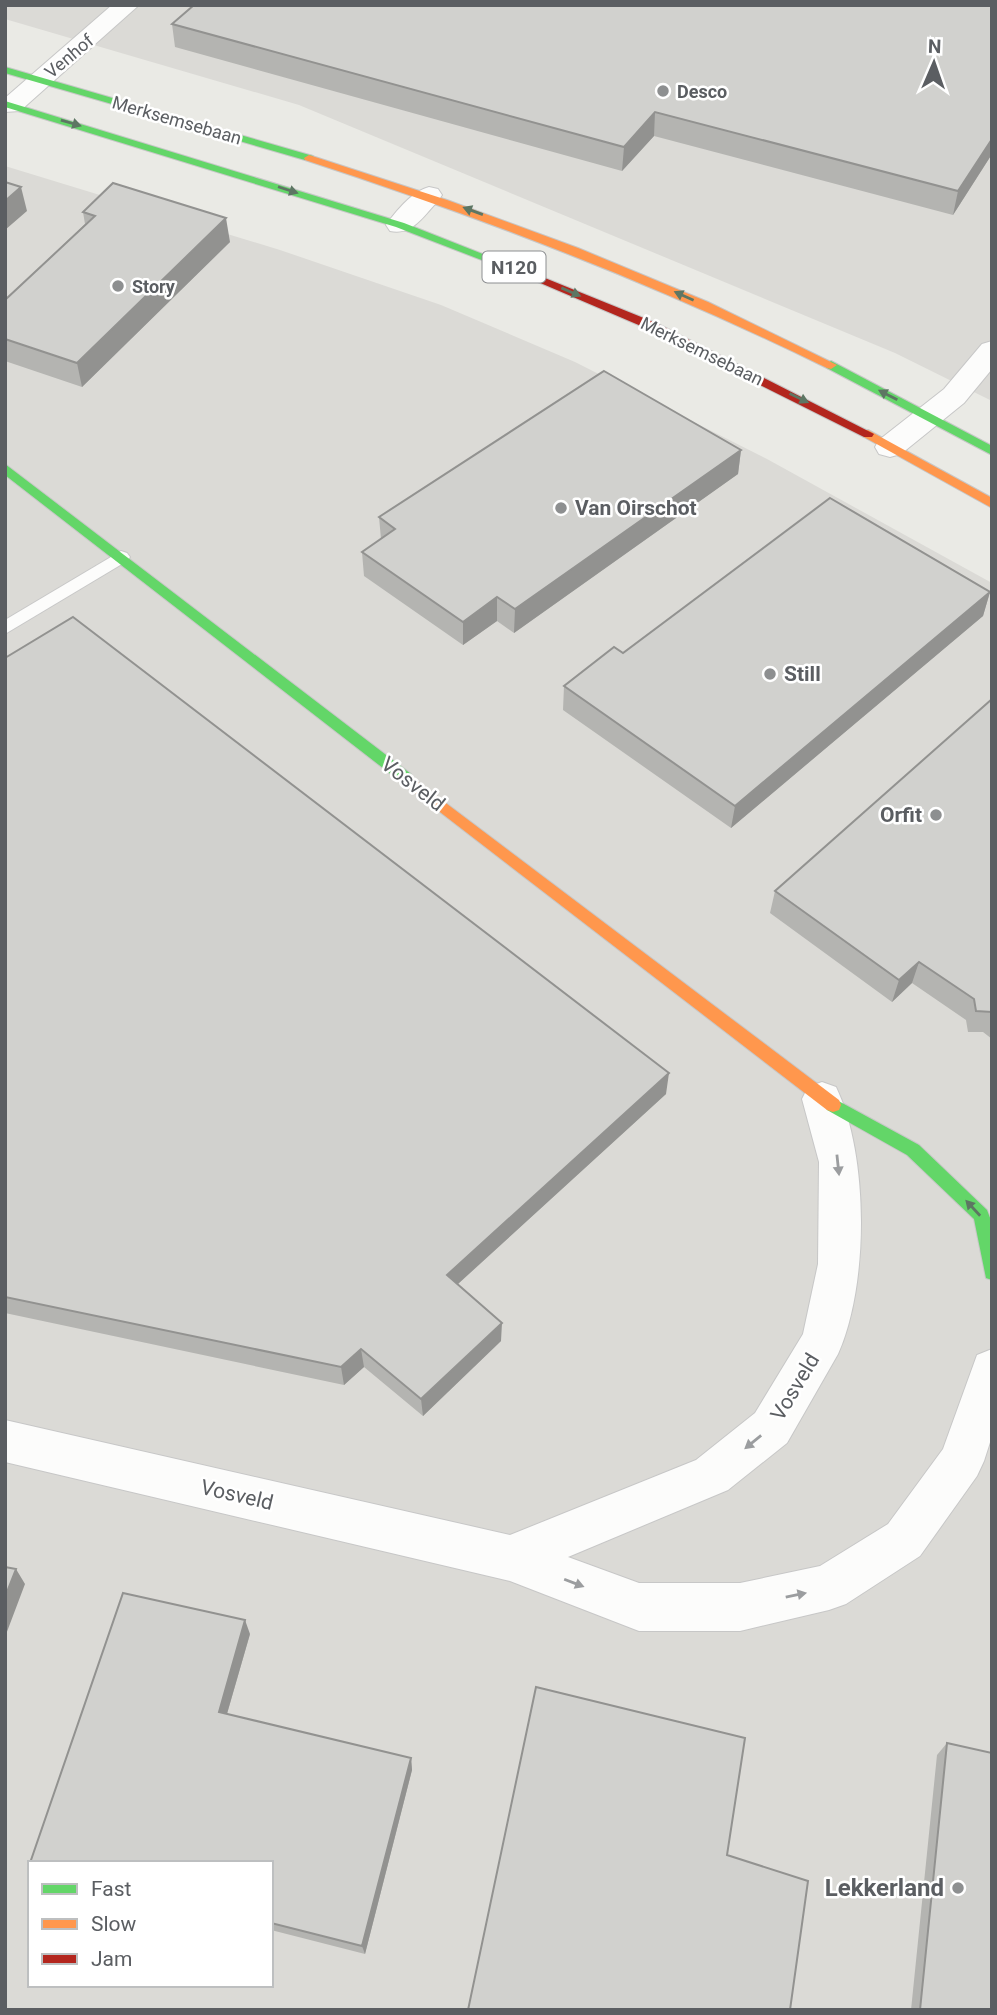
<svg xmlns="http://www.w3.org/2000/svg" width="997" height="2015" viewBox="0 0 997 2015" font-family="Roboto,sans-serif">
  <rect width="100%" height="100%" fill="#eaeae5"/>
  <path fill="#dbdad6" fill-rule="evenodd" d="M5,5H992V401L895,353L299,105L5,19Z
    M5,166L280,250L441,305L575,362L767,459L992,583V2010H5ZM30,1863H271V1985H30Z"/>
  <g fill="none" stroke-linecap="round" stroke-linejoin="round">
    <g stroke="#c7c7c7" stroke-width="2">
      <path id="lane" d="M121,551L127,553L130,557L127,561L5,634V620Z"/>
    </g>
    <g stroke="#c7c7c7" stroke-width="2">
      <path id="street" d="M112,5H139L20,111L5,112V98Z
        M429,187L438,189L442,195L438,201C424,215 413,236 390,231L386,225C396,211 413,191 429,187Z
        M992,341V369L964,403L901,454L890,457L879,454L875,447L879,440L944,389L982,344Z
        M822,1082L836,1087C869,1155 869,1285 838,1354L787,1443L728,1490L568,1557L639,1583H740L820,1566L888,1524L943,1449L977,1355L992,1349V1436L984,1461L977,1476L920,1556L846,1604L829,1610L740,1631H639L510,1581L5,1462V1420L510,1535L696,1460L755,1413L803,1334L818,1264L819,1162L802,1099L808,1087Z"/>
    </g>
    <g stroke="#c7c7c7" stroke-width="2">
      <path id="fast" d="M5,67L313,156L314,158L305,160L5,73Z
        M5,101L404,223L541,277L531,279L396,227L5,107Z
        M831,361L992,446V455L827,368L825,365Z
        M5,464L411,774L413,778L411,782H401L5,475Z
        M833,1098L919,1145L987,1210L992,1223V1280L986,1278L974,1219L907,1155L827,1110L825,1105L827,1100Z"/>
    </g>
    <g stroke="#c7c7c7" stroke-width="2">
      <path id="slow" d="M309,155L447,200L578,248L708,302L837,365L831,369L827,368C658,285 484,218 305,160L304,158Z
        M868,430L992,498V508L864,437V431Z
        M406,773L839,1100L841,1105L839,1110L833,1112L827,1110L401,782L399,778Z"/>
    </g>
    <g stroke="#c7c7c7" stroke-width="2">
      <path id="jam" d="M535,274L656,323L874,434L872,437H864L648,329L531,279L529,277Z"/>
    </g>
    <use href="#lane" fill="#fcfcfb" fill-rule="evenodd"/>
    <use href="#street" fill="#fcfcfb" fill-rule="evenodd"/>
    <use href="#fast" fill="#63d668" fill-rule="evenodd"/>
    <use href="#slow" fill="#ff974d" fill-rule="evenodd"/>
    <use href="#jam" fill="#b3261e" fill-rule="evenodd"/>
  </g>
  <path fill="#b4b4b1" d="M172,24L992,154L953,215L654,136L622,171L175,47Z
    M83,212L230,242L82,387L5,361V300L85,224Z
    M741,450L738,474L514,633L497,621L463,645L364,576L362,552L381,539L379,517Z
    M990,592L983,616L731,828L563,710L564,686L623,653Z
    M5,658L666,1094L458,1284L501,1341L423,1416L364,1367L344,1385L5,1313Z
    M992,699V1039L983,1032H968L966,1020L912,983L892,1002L770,913L775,891Z
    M250,1634L227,1714L411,1758L412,1770L365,1954L271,1930V1863H30Z
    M947,1743L992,2010H911L937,1755Z"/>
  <path fill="#929290" d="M655,112L654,136L622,171L624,147Z
    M992,139V154L953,215L958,191Z
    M21,187L27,211L5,230V201Z
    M226,218L230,242L82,387L77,363Z
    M741,450L738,474L514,633L515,609Z
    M990,592L983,616L731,828L735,806Z
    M497,597V621L463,645V622Z
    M919,962L912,983L892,1002L899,980Z
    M669,1073L666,1094L448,1293L447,1275Z
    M502,1323L501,1341L423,1416L421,1399Z
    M361,1349L364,1367L344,1385L341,1367Z
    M16,1569L25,1584L5,1637V1597Z
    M245,1620L250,1634L224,1724L219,1712Z
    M411,1758L412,1770L365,1954L362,1946Z"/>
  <path fill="#d1d1ce" stroke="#929290" stroke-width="2" d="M194,5H992V139L958,191L655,112L624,147L172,24Z
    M5,182L21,187L5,201Z
    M113,183L226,218L77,363L5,339V300L95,216L83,212Z
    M604,371L741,450L515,609L497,597L463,622L362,552L395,529L379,517Z
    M830,498L990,592L735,806L564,686L614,647L623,653Z
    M73,617L669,1073L447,1275L502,1323L421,1399L361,1349L341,1367L5,1297V658Z
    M992,699V1012L976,1011L974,999L919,962L899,980L775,891Z
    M5,1567L16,1569L5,1597Z
    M123,1593L245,1620L219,1712L411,1758L362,1946L271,1923V1863H30Z
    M536,1687L745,1738L727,1855L808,1881L790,2010H468Z
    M947,1743L992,1753V2010H920Z"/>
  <defs><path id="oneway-solid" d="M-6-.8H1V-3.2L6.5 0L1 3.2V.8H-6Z" transform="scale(1.75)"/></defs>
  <g fill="#5d7663">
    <use href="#oneway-solid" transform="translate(71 123) rotate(16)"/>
    <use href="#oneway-solid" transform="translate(288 190) rotate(18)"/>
    <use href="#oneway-solid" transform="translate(473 211) rotate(-160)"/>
    <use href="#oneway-solid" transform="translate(571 292) rotate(23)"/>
    <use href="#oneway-solid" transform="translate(684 296) rotate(-156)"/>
    <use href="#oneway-solid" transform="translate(888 395) rotate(-153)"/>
    <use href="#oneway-solid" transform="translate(799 398) rotate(26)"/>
    <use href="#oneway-solid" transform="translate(973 1208) rotate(-133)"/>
  </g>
  <g fill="#9b9d9f">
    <use href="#oneway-solid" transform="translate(838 1165) rotate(84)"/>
    <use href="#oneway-solid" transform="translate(753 1442) rotate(141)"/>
    <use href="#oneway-solid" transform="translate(574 1583) rotate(21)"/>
    <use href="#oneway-solid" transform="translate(796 1595) rotate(-12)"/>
  </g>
  <g fill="#8d8f90" stroke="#fff" stroke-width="2.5">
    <circle cx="663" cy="91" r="7"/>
    <circle cx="118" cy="286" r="7"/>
    <circle cx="561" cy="508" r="7"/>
    <circle cx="770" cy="674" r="7"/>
    <circle cx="936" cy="815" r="7"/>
    <circle cx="958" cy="1888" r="7"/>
  </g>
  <g text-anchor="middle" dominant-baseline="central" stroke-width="5" stroke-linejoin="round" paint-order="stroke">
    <g font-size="18" fill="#5b5e62" stroke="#fff">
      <text transform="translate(69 56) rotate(-40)">Venhof</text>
      <text transform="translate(177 120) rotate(16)">Merksemsebaan</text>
      <text transform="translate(702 351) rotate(26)">Merksemsebaan</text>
    </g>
    <g font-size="18" font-weight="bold" fill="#5b5e62" stroke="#fff" text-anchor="start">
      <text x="677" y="91">Desco</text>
      <text x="132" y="286">Story</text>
    </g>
    <rect fill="#fff" stroke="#8c8e91" stroke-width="2" x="482.5" y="251.5" width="63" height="31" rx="5"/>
    <g font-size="19" font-weight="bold" fill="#5b5e62">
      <text x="514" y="267">N120</text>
    </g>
    <g font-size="21" font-weight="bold" fill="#5b5e62" stroke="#fff" text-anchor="start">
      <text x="575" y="508">Van Oirschot</text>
      <text x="784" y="674">Still</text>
      <text x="922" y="815" text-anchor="end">Orfit</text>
    </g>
    <g font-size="21" fill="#5b5e62" stroke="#fff">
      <text transform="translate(413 784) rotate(38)">Vosveld</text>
      <text transform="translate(795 1387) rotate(-59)">Vosveld</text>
      <text transform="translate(237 1495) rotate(13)">Vosveld</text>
    </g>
    <g font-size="24" font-weight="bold" fill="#5b5e62" stroke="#fff" text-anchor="end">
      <text x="944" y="1888">Lekkerland</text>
    </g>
  </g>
  <rect width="997" height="2015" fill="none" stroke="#5b5e62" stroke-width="14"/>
  <rect x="28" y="1861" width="245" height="126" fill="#ffffff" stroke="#bdbfc0" stroke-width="2"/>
  <rect x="42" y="1884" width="35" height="10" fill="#63d668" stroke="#bdbfc0" stroke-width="2"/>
  <text x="91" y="1896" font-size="21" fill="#5b5e62">Fast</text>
  <rect x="42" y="1919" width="35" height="10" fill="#ff974d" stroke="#bdbfc0" stroke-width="2"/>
  <text x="91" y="1931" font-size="21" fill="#5b5e62">Slow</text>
  <rect x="42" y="1954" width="35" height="10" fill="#b3261e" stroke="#bdbfc0" stroke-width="2"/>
  <text x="91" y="1966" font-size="21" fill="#5b5e62">Jam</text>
  <g transform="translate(934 63) rotate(2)" stroke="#ffffff" stroke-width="5" paint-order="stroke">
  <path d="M0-5L12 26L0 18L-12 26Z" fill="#5b5e62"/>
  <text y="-10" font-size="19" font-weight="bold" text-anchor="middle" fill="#5b5e62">N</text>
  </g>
</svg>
